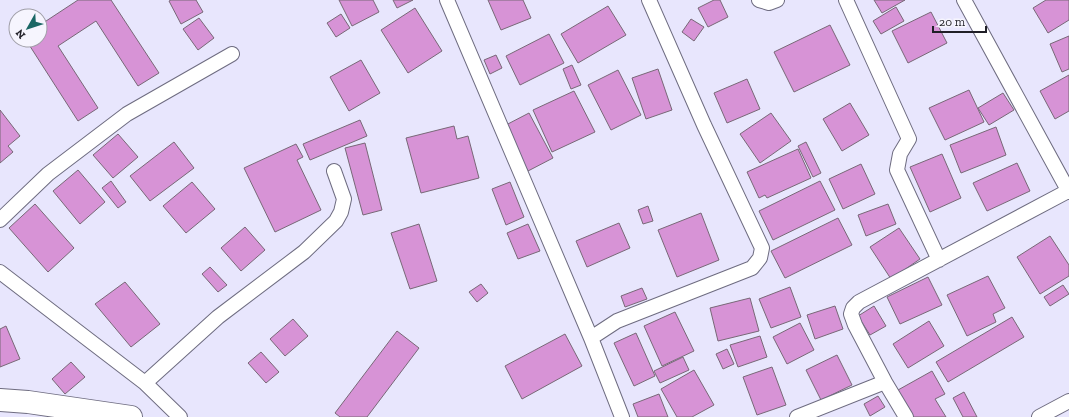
<svg xmlns="http://www.w3.org/2000/svg" width="1069" height="417" viewBox="0 0 1069 417" font-family="'Zilla Slab',serif">
  <rect width="100%" height="100%" fill="#e8e6fd"/>
  <path fill="#d793d6" stroke="#786877" d="M78,0H111L159,73L138,86L96,21L58,46L98,108L78,121L26,40H40V25Z
    M171,0H196L203,12L181,24L169,1Z
    M339,0H373L379,12L352,26Z
    M393,0H413L397,8Z
    M488,0H523L531,18L501,30Z
    M714,0H720L728,17L708,27L698,8Z
    M874,0H905L882,13Z
    M1046,0H1069V20L1048,33L1033,8Z
    M608,6L626,35L578,63L561,34Z
    M896,7L904,21L881,34L873,21Z
    M415,8L442,51L408,73L381,30Z
    M931,12L947,43L908,63L892,31Z
    M341,14L350,28L336,37L327,23Z
    M199,18L214,38L198,50L183,29Z
    M691,19L704,27L694,41L682,32Z
    M830,25L850,65L794,92L774,52Z
    M549,34L564,63L520,85L506,56Z
    M1069,36V69L1062,72L1050,44Z
    M496,55L502,68L490,74L484,60Z
    M361,60L380,93L349,111L330,77Z
    M572,65L581,85L571,89L563,69Z
    M658,69L672,110L646,119L632,78Z
    M618,70L641,115L611,130L588,85Z
    M1069,75V111L1055,119L1040,91Z
    M747,79L760,109L727,123L714,93Z
    M969,90L984,122L945,140L929,108Z
    M574,91L595,132L552,152L533,110Z
    M1003,93L1014,110L989,125L978,108Z
    M850,103L869,135L842,151L823,119Z
    M0,110L20,136L8,146L13,152L0,163Z
    M529,113L553,158L528,171L504,126Z
    M771,113L791,141L760,163L740,134Z
    M360,120L367,136L310,160L303,144Z
    M454,126L457,139L468,136L479,178L421,193L406,138Z
    M996,127L1006,155L961,173L950,145Z
    M118,134L138,157L113,178L93,155Z
    M174,142L194,168L150,201L130,176Z
    M806,142L821,173L813,177L798,146Z
    M365,143L382,210L363,215L345,148Z
    M296,144L303,157L297,160L321,210L275,232L244,168Z
    M798,149L811,178L767,198L765,195L759,198L747,172Z
    M942,154L961,198L930,212L910,167Z
    M1017,163L1030,191L987,211L973,183Z
    M861,164L875,194L843,209L829,179Z
    M78,170L105,202L80,224L53,191Z
    M111,181L126,202L118,208L102,188Z
    M820,181L835,210L773,240L759,211Z
    M192,182L215,209L186,233L163,206Z
    M510,182L524,217L506,225L492,189Z
    M35,204L74,248L48,272L9,228Z
    M888,204L896,224L866,236L858,215Z
    M648,206L653,221L643,224L638,210Z
    M701,213L719,260L677,277L658,230Z
    M838,218L852,245L785,278L771,251Z
    M619,223L630,248L587,267L576,241Z
    M419,224L437,281L410,289L391,233Z
    M528,224L540,251L518,259L507,233Z
    M245,227L265,250L241,271L221,248Z
    M899,228L920,259L891,279L870,247Z
    M1050,236L1069,265V276L1040,294L1017,257Z
    M210,267L227,285L218,292L202,274Z
    M988,276L1005,308L993,314L996,322L967,336L947,295Z
    M928,277L942,305L900,324L887,297Z
    M125,282L160,324L131,347L95,304Z
    M481,284L488,293L477,302L469,292Z
    M1063,285L1069,294L1050,306L1044,297Z
    M790,287L801,317L771,328L759,299Z
    M642,288L647,299L625,307L621,296Z
    M750,298L759,331L718,341L710,308Z
    M835,306L843,329L815,339L807,315Z
    M874,306L886,326L870,335L858,316Z
    M675,312L694,351L662,366L644,326Z
    M1012,317L1024,337L948,382L936,362Z
    M293,319L308,336L285,356L270,339Z
    M929,321L944,346L908,368L893,344Z
    M800,323L814,350L787,364L773,337Z
    M6,326L20,359L0,367V329Z
    M397,331L419,348L367,417H340L335,413Z
    M636,333L655,376L634,386L614,343Z
    M565,334L582,366L522,399L505,366Z
    M760,336L767,357L738,367L730,345Z
    M727,349L734,364L723,369L716,354Z
    M261,352L279,372L266,383L248,363Z
    M837,355L852,385L821,400L806,370Z
    M683,357L689,370L660,383L654,371Z
    M71,362L85,377L65,394L52,379Z
    M772,367L786,405L757,415L743,377Z
    M694,370L714,405L692,417H677L661,389Z
    M932,371L945,394L935,399L946,417H913L898,390Z
    M964,392L977,417H963L953,398Z
    M659,394L668,417H638L633,404Z
    M878,396L885,407L870,416L864,404Z"/>
  <g fill="none" stroke-linecap="round" stroke-linejoin="round">
    <g stroke="#6e6c80" stroke-width="16">
      <path id="street" d="M447,0L591,338L622,417
        M759,0L769,3L777,0
        M846,0L909,139L900,154L897,170L939,260
        M964,0L1069,192
        M0,220L48,174L127,114L232,54
        M0,272L145,383L180,417
        M591,338L617,321L752,268L760,258L762,248L704,125L649,0
        M145,383L218,317L304,252L336,221L341,212L344,199L334,171
        M797,417L885,382
        M906,417L885,382L855,325L851,314L853,308L859,302L1068,191
        M1039,417L1069,401"/>
    </g>
    <g stroke="#6e6c80" stroke-width="24">
      <path id="primary" d="M0,400L28,402L131,417"/>
    </g>
    <use href="#street" stroke="#fff" stroke-width="14"/>
    <use href="#primary" stroke="#fff" stroke-width="22"/>
  </g>
  <g transform="translate(28 28) rotate(231)"><circle r="19" fill="#f6f5fe" stroke="#a09fa8"/>
  <path d="M0-3L7 15L0 10L-7 15Z" fill="#1a6765"/>
  <text y="-6" font-size="11" font-weight="bold" text-anchor="middle" fill="#201f27">N</text>
  </g>
  <path d="M933 26v6h53v-6" fill="none" stroke="#201f27" stroke-width="2"/>
  <text x="939" y="26" font-size="12" fill="#201f27" stroke="#f6f5fe" stroke-width="3" paint-order="stroke">20 m</text>
</svg>
